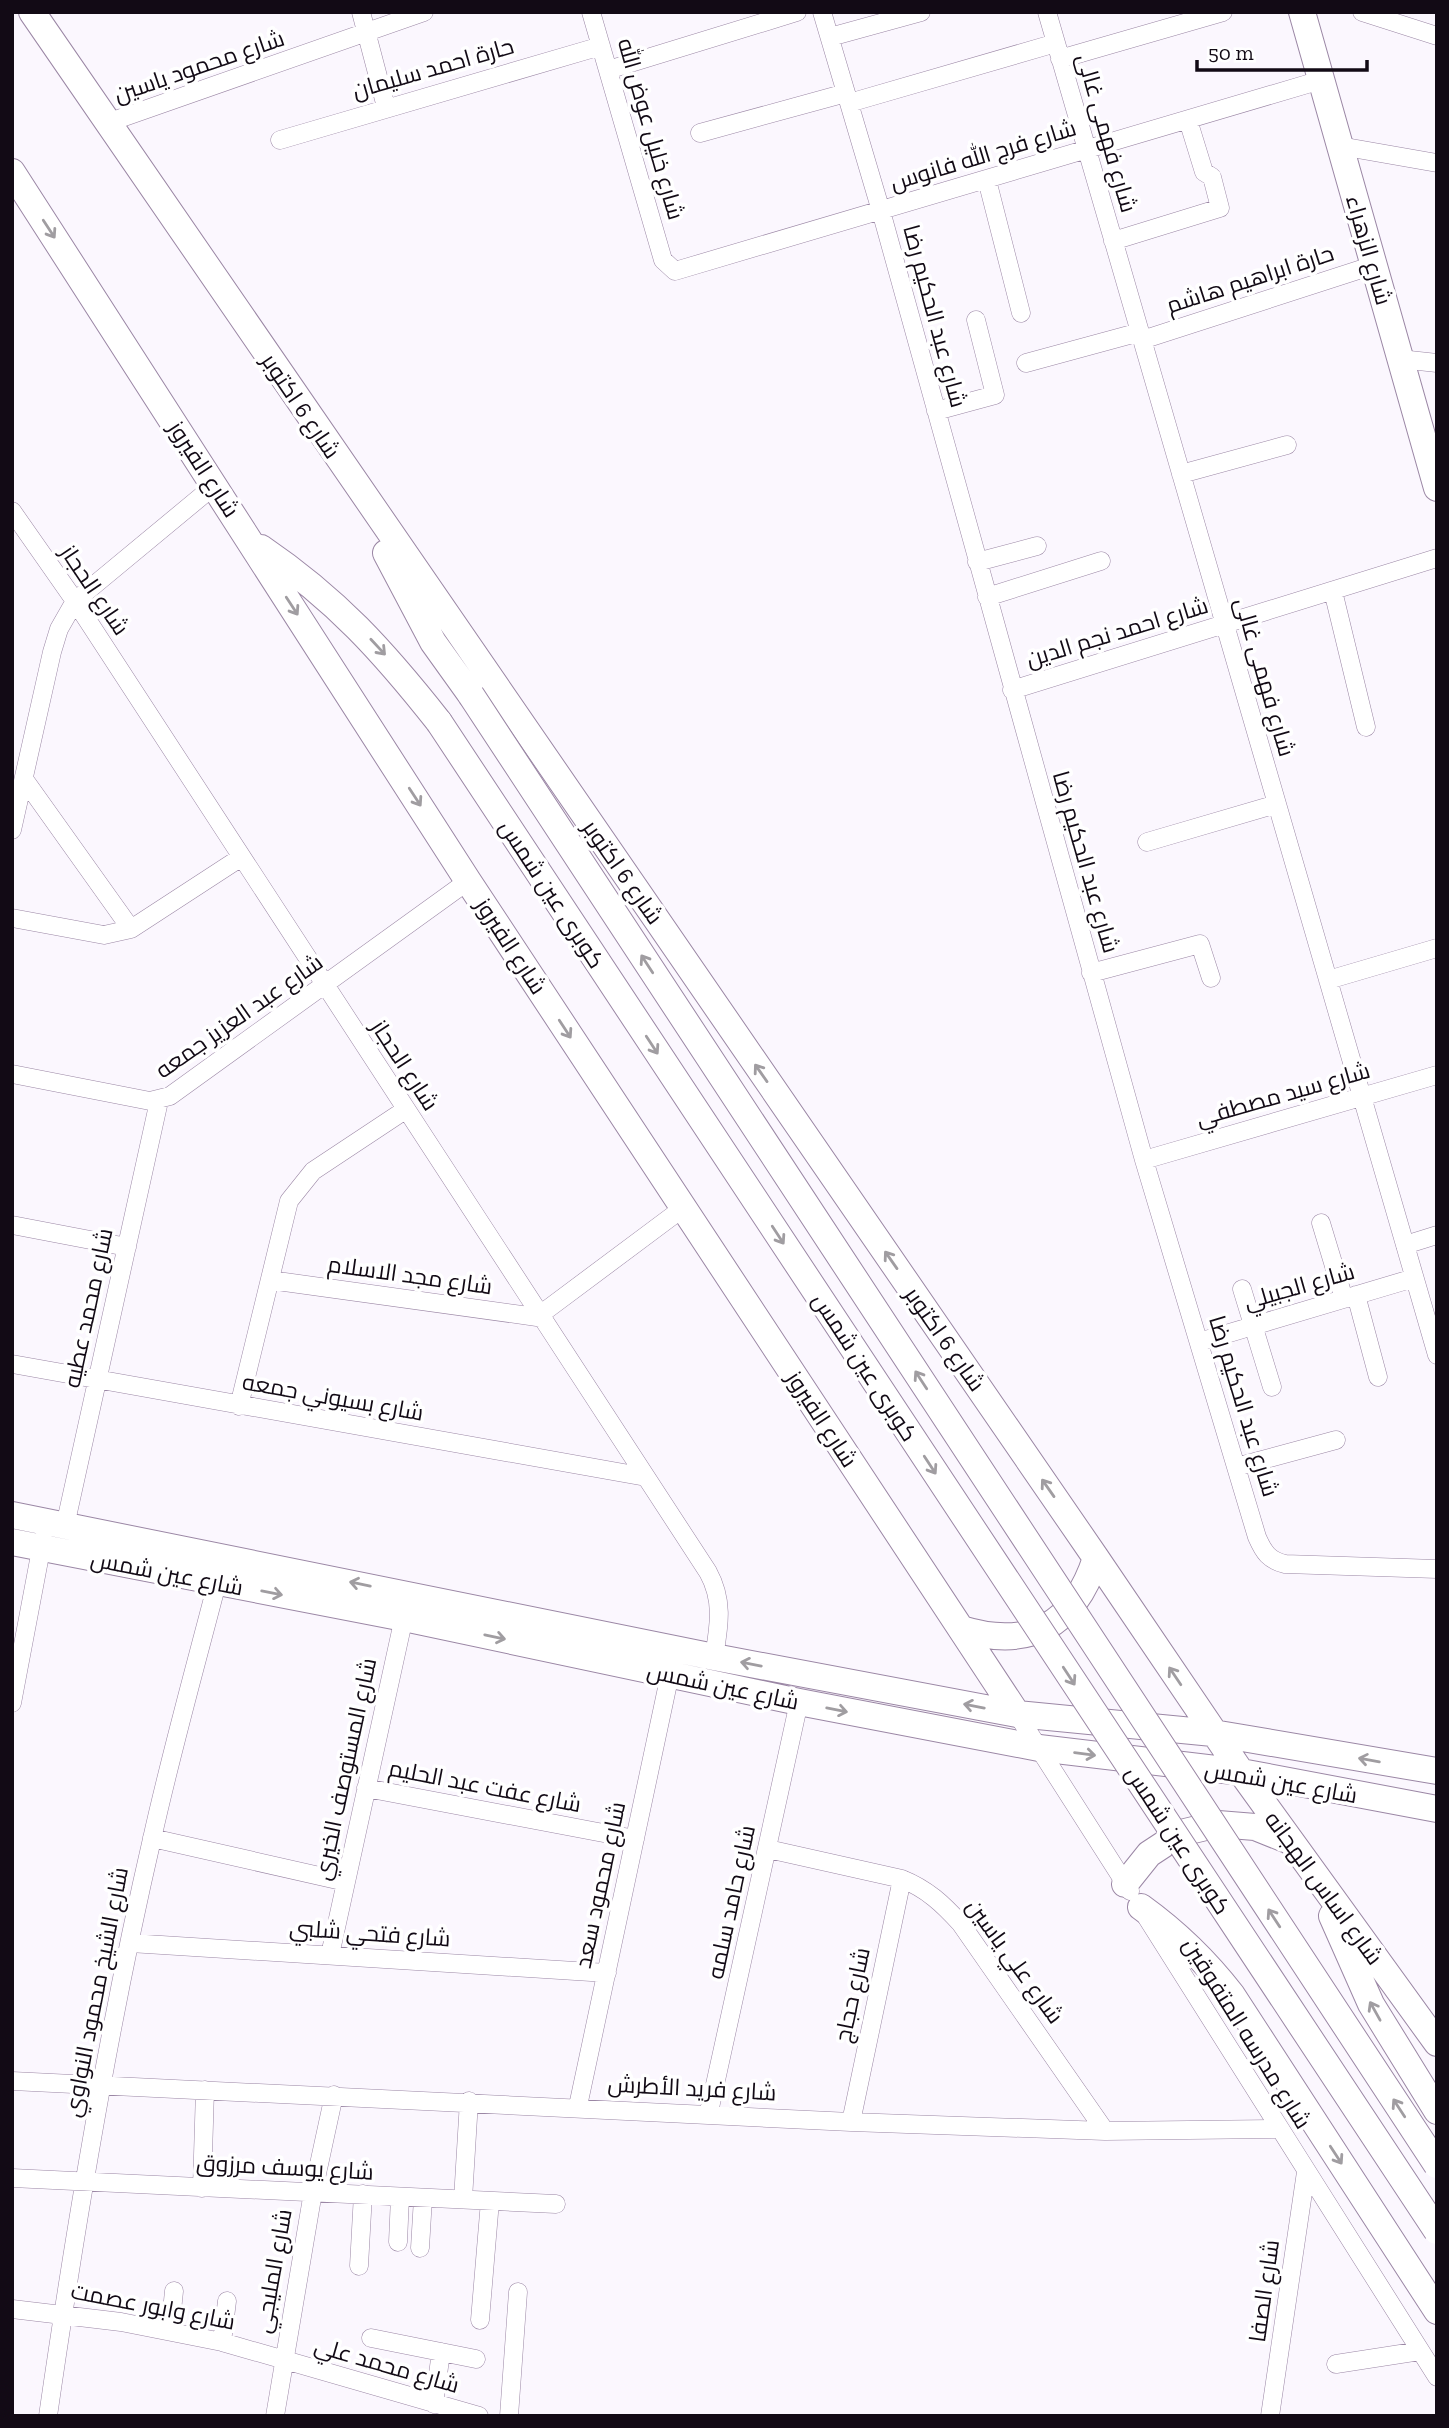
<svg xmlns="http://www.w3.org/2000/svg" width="1449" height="2428" viewBox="0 0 1449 2428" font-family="'Zilla Slab',Cairo,serif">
  <rect width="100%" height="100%" fill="#fbf7fe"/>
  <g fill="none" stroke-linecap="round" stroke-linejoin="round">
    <g stroke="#9b87a5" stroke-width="19">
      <path id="street" d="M361,12L386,107
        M591,12L663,260L675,271L1321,80
        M822,12L881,211L1144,1160L1257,1537C1264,1553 1269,1560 1285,1564L1437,1569
        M1047,12L1437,1355
        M1362,12L1437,36
        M830,37L921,12
        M1060,59L1223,12
        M608,70L797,12
        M849,103L1056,43
        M107,123L424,12
        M700,133L846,93
        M280,140L601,46
        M1340,146L1437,163
        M987,180L1021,313
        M1113,241L1220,208L1212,177L1204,172L1188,120
        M1142,340L1374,265
        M1400,359L1437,363
        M1026,363L1140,332
        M936,411L995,395L976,320
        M1181,474L1287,445
        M12,511L75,601L708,1572C724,1601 719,1626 714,1657
        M977,562L1037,546
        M1333,591L1366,727
        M987,597L1101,561
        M1012,690L1437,558
        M24,779L131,929
        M12,830L52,652L59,629L75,601L215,485
        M1147,842L1277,804
        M12,918L104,935L131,929L240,858
        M1091,973L1200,944L1211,978
        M1328,980L1437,948
        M12,1074L150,1101L170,1096L468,881
        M1144,1160L1437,1075
        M1321,1223L1344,1299
        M12,1225L127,1247
        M1405,1245L1437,1235
        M270,1280L544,1318
        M1242,1289L1272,1387
        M1356,1295L1378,1377
        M541,1314L683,1208
        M1199,1342L1414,1278
        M12,1364L646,1477
        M239,1406L289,1201L313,1171L405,1110
        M1236,1467L1336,1440
        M65,1526L159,1101
        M12,1703L43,1539
        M1017,1714L1130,1891
        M366,1788L635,1839
        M152,1838L346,1882
        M768,1849L902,1879C927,1889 943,1904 961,1924L1105,2131
        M1147,1918L1437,2377
        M130,1943L607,1973
        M330,1955L406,1608
        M12,2081L851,2122L1105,2131L1278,2129
        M578,2106L670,1674
        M709,2112L799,1702
        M851,2122L902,1879
        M12,2178L556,2204
        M202,2188L205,2090
        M463,2199L469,2101
        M398,2242L400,2197
        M420,2248L423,2198
        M359,2266L363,2194
        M12,2309L121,2322L222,2342L479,2416
        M480,2320L490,2201
        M170,2331L174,2291
        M371,2338L476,2359
        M222,2342L227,2301
        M1336,2364L1420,2351
        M434,2404L441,2352
        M48,2416C76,2222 108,2029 152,1839C171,1753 195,1668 217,1583
        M275,2416L313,2192L334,2095
        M509,2416L518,2292
        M1270,2416L1306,2172"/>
    </g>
    <g stroke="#9b87a5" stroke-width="28">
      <path id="secondary" d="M32,12L1096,1558L1241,1772L1437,2043
        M1302,12L1437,488
        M12,172L468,881L1017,1714
        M261,548C336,599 383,651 439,722
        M386,553L433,642L471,695
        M12,1515L714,1657L1017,1714L1213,1733L1437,1771
        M12,1542L404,1618L799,1702L1039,1748L1241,1772L1437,1809
        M961,1629C1029,1650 1074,1626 1096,1558
        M1125,1884L1149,1854L1181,1833L1218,1824L1255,1827L1290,1841
        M1141,1907C1177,1933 1205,1960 1232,1995L1437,2311
        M1332,1916L1371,2004L1437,2111"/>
    </g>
    <use href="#street" stroke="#fff" stroke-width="18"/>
    <use href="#secondary" stroke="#fff" stroke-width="26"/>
    <g stroke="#9b87a5" stroke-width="28" stroke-linecap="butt">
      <path id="secondary-bridge" d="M471,695L1437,2165
        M439,722L1437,2231"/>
    </g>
    <use href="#secondary-bridge" stroke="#fff" stroke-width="26"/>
  </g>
  <defs><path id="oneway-shaft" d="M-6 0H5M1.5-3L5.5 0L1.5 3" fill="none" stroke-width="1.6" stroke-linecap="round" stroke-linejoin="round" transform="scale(1.75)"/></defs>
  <g stroke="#a09da1">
    <use href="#oneway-shaft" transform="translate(49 229) rotate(57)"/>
    <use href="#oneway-shaft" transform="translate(292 606) rotate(57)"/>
    <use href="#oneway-shaft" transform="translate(378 647) rotate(47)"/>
    <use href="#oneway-shaft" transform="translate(415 797) rotate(57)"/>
    <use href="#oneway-shaft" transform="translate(647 964) rotate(-123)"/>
    <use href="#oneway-shaft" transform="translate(565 1029) rotate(57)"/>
    <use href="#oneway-shaft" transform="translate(652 1045) rotate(57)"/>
    <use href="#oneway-shaft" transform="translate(761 1073) rotate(-125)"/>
    <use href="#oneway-shaft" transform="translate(778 1235) rotate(57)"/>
    <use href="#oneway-shaft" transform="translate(891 1260) rotate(-125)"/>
    <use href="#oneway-shaft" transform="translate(921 1380) rotate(-123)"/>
    <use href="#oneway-shaft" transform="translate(930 1465) rotate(57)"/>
    <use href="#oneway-shaft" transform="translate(1048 1488) rotate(-125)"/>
    <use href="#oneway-shaft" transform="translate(360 1584) rotate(-168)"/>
    <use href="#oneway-shaft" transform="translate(272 1593) rotate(11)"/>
    <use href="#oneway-shaft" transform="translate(495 1637) rotate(12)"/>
    <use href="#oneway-shaft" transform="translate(751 1664) rotate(-169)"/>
    <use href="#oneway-shaft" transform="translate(1069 1676) rotate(57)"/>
    <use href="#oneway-shaft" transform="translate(1175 1676) rotate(-124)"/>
    <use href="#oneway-shaft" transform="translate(974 1706) rotate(-169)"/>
    <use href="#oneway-shaft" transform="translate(837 1710) rotate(11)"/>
    <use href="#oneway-shaft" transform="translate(1085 1754) rotate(7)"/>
    <use href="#oneway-shaft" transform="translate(1369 1760) rotate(-170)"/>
    <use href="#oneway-shaft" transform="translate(1274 1918) rotate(-123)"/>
    <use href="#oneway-shaft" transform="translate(1375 2011) rotate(-119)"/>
    <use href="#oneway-shaft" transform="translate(1399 2108) rotate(-123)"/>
    <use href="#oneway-shaft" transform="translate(1336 2155) rotate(57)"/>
  </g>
  <g text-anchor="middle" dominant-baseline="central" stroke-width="7" stroke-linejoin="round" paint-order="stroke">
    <g font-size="23" fill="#120a15" stroke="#fff">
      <text transform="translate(199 66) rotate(-19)">شارع محمود ياسين</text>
      <text transform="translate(433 68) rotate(-16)">حارة احمد سليمان</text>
      <text transform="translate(651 129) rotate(74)">شارع خليل عوض الله</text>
      <text transform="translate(1107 133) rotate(74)">شارع فهمى غالى</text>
      <text transform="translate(983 155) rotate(-17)">شارع فرج الله فانوس</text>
      <text transform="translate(1369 250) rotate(74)">شارع الزهراء</text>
      <text transform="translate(1250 279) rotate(-18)">حارة ابراهيم هاشم</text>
      <text transform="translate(935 316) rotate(75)">شارع عبد الحكيم رضا</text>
      <text transform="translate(301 406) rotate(56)">شارع 6 اكتوبر</text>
      <text transform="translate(204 469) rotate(57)">شارع الفيروز</text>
      <text transform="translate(95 590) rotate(56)">شارع الحجاز</text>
      <text transform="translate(1117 632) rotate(-17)">شارع احمد نجم الدين</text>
      <text transform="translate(1265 677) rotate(74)">شارع فهمى غالى</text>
      <text transform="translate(1086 862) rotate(74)">شارع عبد الحكيم رضا</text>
      <text transform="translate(623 872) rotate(55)">شارع 6 اكتوبر</text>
      <text transform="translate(552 894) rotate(57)">كوبرى عين شمس</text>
      <text transform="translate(511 946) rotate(57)">شارع الفيروز</text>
      <text transform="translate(239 1016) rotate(-35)">شارع عبد العزيز جمعه</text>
      <text transform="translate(405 1065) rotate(57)">شارع الحجاز</text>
      <text transform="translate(1283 1094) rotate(-16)">شارع سيد مصطفي</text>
      <text transform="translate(410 1275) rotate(8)">شارع مجد الاسلام</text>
      <text transform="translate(1299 1286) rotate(-16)">شارع الجبيلي</text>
      <text transform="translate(88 1308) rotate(-78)">شارع محمد عطيه</text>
      <text transform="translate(945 1339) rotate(55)">شارع 6 اكتوبر</text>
      <text transform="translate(865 1367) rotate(57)">كوبرى عين شمس</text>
      <text transform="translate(333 1397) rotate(10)">شارع بسيوني جمعه</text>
      <text transform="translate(1244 1406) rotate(73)">شارع عبد الحكيم رضا</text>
      <text transform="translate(822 1419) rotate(57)">شارع الفيروز</text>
      <text transform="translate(167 1573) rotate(11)">شارع عين شمس</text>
      <text transform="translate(723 1686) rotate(12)">شارع عين شمس</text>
      <text transform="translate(345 1769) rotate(-78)">شارع المستوصف الخيري</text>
      <text transform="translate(1281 1782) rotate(10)">شارع عين شمس</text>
      <text transform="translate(485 1786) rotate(11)">شارع عفت عبد الحليم</text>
      <text transform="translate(1178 1840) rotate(57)">كوبرى عين شمس</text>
      <text transform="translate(600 1885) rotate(-78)">شارع محمود سعد</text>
      <text transform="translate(1324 1888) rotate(54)">شارع اساس الهجانه</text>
      <text transform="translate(731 1902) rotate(-78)">شارع حامد سلمه</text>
      <text transform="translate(370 1933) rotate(4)">شارع فتحي شلبي</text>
      <text transform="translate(1015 1961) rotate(54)">شارع علي ياسين</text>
      <text transform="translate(96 1992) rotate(-79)">شارع الشيخ محمود النواوي</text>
      <text transform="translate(852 1995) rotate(-78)">شارع حجاج</text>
      <text transform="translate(1247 2033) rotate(58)">شارع مدرسه المتفوقين</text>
      <text transform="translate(692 2088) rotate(3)">شارع فريد الأطرش</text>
      <text transform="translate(285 2167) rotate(3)">شارع يوسف مرزوق</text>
      <text transform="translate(273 2271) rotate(-80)">شارع المليجي</text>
      <text transform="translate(1264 2291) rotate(-82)">شارع الصفا</text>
      <text transform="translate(153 2306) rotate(11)">شارع وابور عصمت</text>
      <text transform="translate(387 2365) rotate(16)">شارع محمد علي</text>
    </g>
  </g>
  <rect width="1449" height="2428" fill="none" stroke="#120a15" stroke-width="28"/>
  <path d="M1197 60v10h170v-10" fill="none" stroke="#120a15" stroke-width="3.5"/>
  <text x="1208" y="60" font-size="21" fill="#120a15" stroke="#ffffff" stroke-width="5" paint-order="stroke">50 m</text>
</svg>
